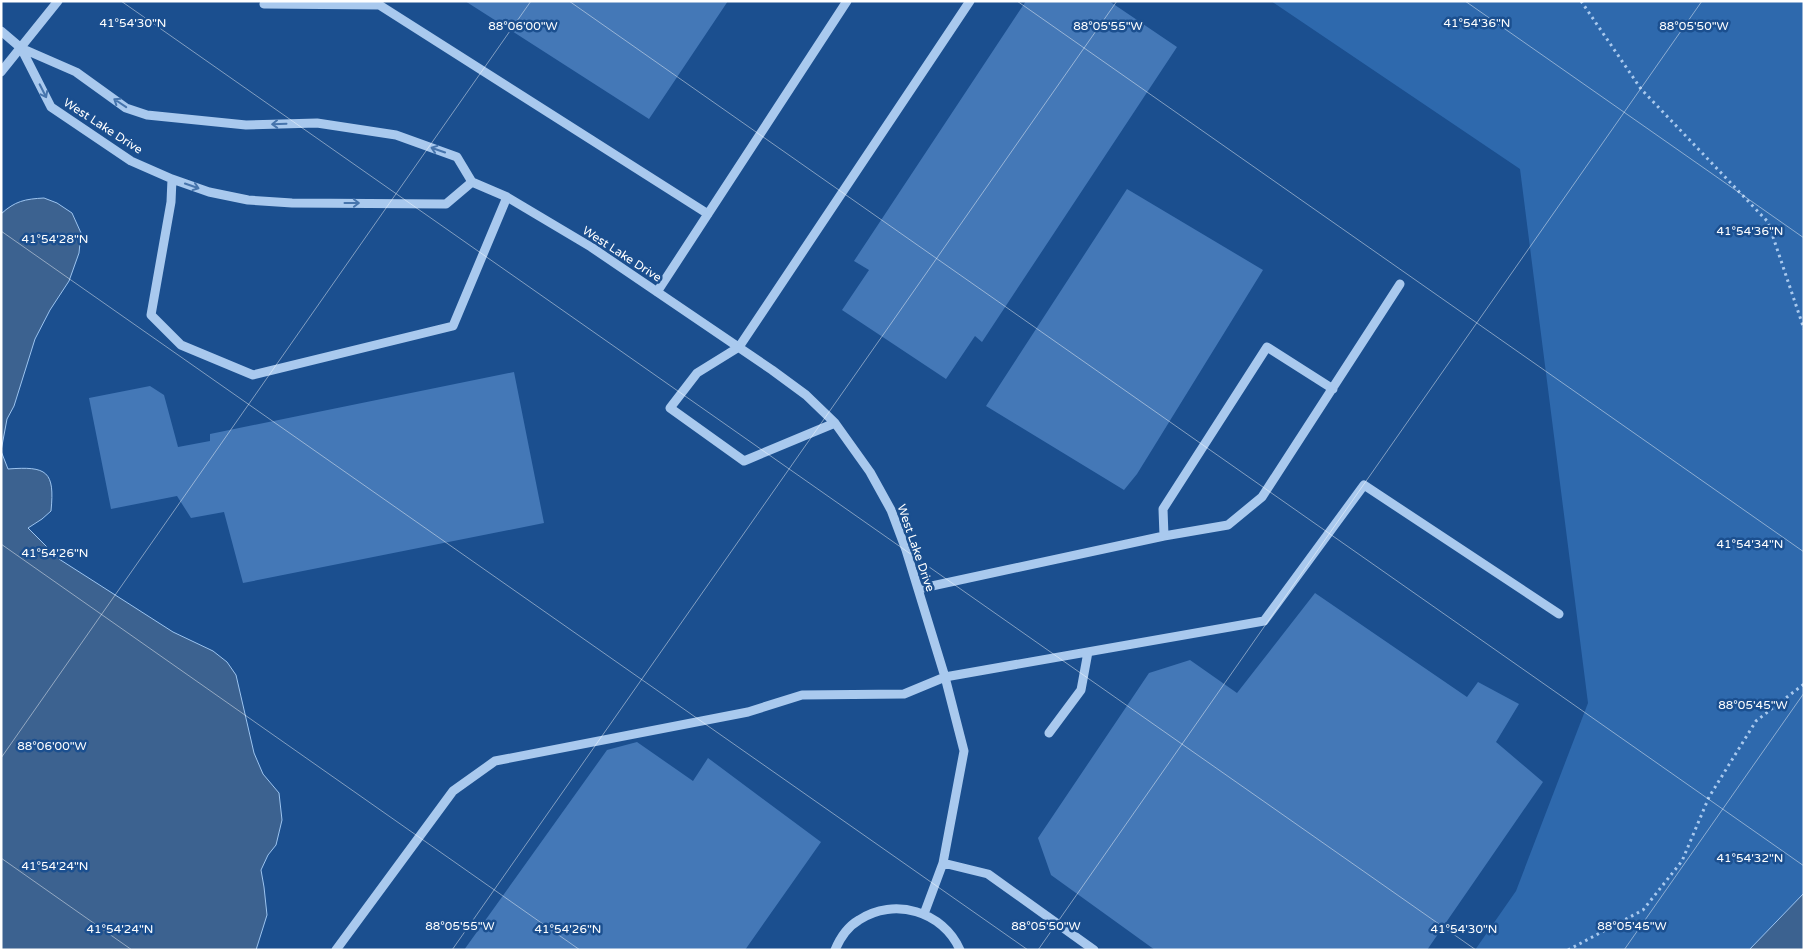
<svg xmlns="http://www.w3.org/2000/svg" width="1805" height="951" viewBox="0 0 1805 951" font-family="'Varela Round',sans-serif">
  <rect width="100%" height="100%" fill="#1b4f8f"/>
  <path fill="#2e69ad" d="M1271,1H1804V950H1475L1516,891L1588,703L1520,169Z"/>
  <path fill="#3c6290" stroke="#9cc4f0" d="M44,198L57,203L72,213L81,233L79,253L69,281L50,310L35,339L14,406L7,419L1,451L8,469C47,466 55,471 51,511L42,519L28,528L59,559L173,632L213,651L227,662L236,675L254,753L263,774L279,793L282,820L276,845L268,855L261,870L264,887L267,915L256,950H1V214C15,201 25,199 44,198Z
    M1804,893V950H1749Z"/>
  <path fill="#4478b7" d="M465,1H728L649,119Z
    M1026,1H1109L1177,47L982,342L975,336L946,379L842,310L869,270L854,261Z
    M1127,189L1263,270L1137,474L1124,490L986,406Z
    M514,372L544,523L243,583L224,512L191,518L177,496L111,509L89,398L150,386L164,395L178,447L210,441V434Z
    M1315,593L1467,697L1478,682L1519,704L1496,742L1543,782L1427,950H1155L1051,875L1038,838L1149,673L1190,660L1237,693Z
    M637,742L693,781L708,758L821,842L745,950H464L607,750Z"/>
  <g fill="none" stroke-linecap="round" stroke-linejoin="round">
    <path stroke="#a9c9ee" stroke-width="3" stroke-dasharray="2.5 4" stroke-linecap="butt" d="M1581,1L1641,89L1768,222L1804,329
      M1568,950L1643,910L1682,861L1709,797L1756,721L1804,684"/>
    <path stroke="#a9c9ee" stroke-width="9" d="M266,1L264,4L380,5
      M373,1L708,214
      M1,31L21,48L76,72L126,108L147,115L246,125L317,123L396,135L457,157L472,182L507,197L591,247L772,370L806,395L835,423L870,472L891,510L906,550L945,677L964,751L943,863L924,914
      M21,48L51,107L131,161L172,179L209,192L248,200L292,203L446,204L472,182
      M1,72L58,1
      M172,179L171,202L151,315L181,345L253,375L453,326L507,197
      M657,292L847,1
      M835,423L744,461L670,408L697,373L739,347L970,1
      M1164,536L1163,509L1267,347L1333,389
      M918,589L1164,536L1228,525L1262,497L1400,284
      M1049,733L1081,690L1088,652
      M943,863L988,874L1094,950
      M336,950L453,791L495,761L748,712L802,695L904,694L945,677L1264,621L1364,485L1559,614
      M835,950C840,938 847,927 859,920C894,897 943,911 960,950"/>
  </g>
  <defs><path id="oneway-shaft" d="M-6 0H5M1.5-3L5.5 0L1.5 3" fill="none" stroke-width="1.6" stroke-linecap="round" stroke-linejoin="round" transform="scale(1.25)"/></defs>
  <g stroke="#4674ac">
    <use href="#oneway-shaft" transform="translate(43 91) rotate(63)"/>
    <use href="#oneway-shaft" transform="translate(120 103) rotate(-146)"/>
    <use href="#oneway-shaft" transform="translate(279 124) rotate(178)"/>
    <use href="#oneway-shaft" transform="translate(438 150) rotate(-161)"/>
    <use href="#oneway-shaft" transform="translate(192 186) rotate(19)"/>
    <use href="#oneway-shaft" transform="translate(352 203)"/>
  </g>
  <path fill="none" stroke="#fff" stroke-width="1" stroke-opacity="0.45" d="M121,1L1476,950M569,1L1804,866M1017,1L1804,552M1465,1L1804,238M1,231L1028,950M1,544L580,950M1,758L531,1M1,858L132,950M452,950L1117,1M1038,950L1702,1M1624,950L1804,693"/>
  <g text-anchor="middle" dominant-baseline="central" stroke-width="5" stroke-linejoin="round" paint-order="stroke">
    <g font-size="12" fill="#fff" stroke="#1b4f8f">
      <text transform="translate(103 126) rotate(33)">West Lake Drive</text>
      <text transform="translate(622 254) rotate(33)">West Lake Drive</text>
      <text transform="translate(916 548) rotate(71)">West Lake Drive</text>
    </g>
  </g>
  <g font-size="12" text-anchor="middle" fill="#fff" stroke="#1b4f8f" stroke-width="5" stroke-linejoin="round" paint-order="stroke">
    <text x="133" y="27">41°54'30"N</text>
    <text x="1477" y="27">41°54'36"N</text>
    <text x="523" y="30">88°06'00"W</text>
    <text x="1108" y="30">88°05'55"W</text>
    <text x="1694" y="30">88°05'50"W</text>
    <text x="1750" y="235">41°54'36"N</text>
    <text x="55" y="243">41°54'28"N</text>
    <text x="1750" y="548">41°54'34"N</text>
    <text x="55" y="557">41°54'26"N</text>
    <text x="1753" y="709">88°05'45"W</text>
    <text x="52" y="750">88°06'00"W</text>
    <text x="1750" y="862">41°54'32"N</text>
    <text x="55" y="870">41°54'24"N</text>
    <text x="460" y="930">88°05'55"W</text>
    <text x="1046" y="930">88°05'50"W</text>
    <text x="1632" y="930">88°05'45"W</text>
    <text x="120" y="933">41°54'24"N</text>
    <text x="568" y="933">41°54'26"N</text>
    <text x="1464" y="933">41°54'30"N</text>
  </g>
  <rect width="1805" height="951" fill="none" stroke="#ffffff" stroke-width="5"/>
</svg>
